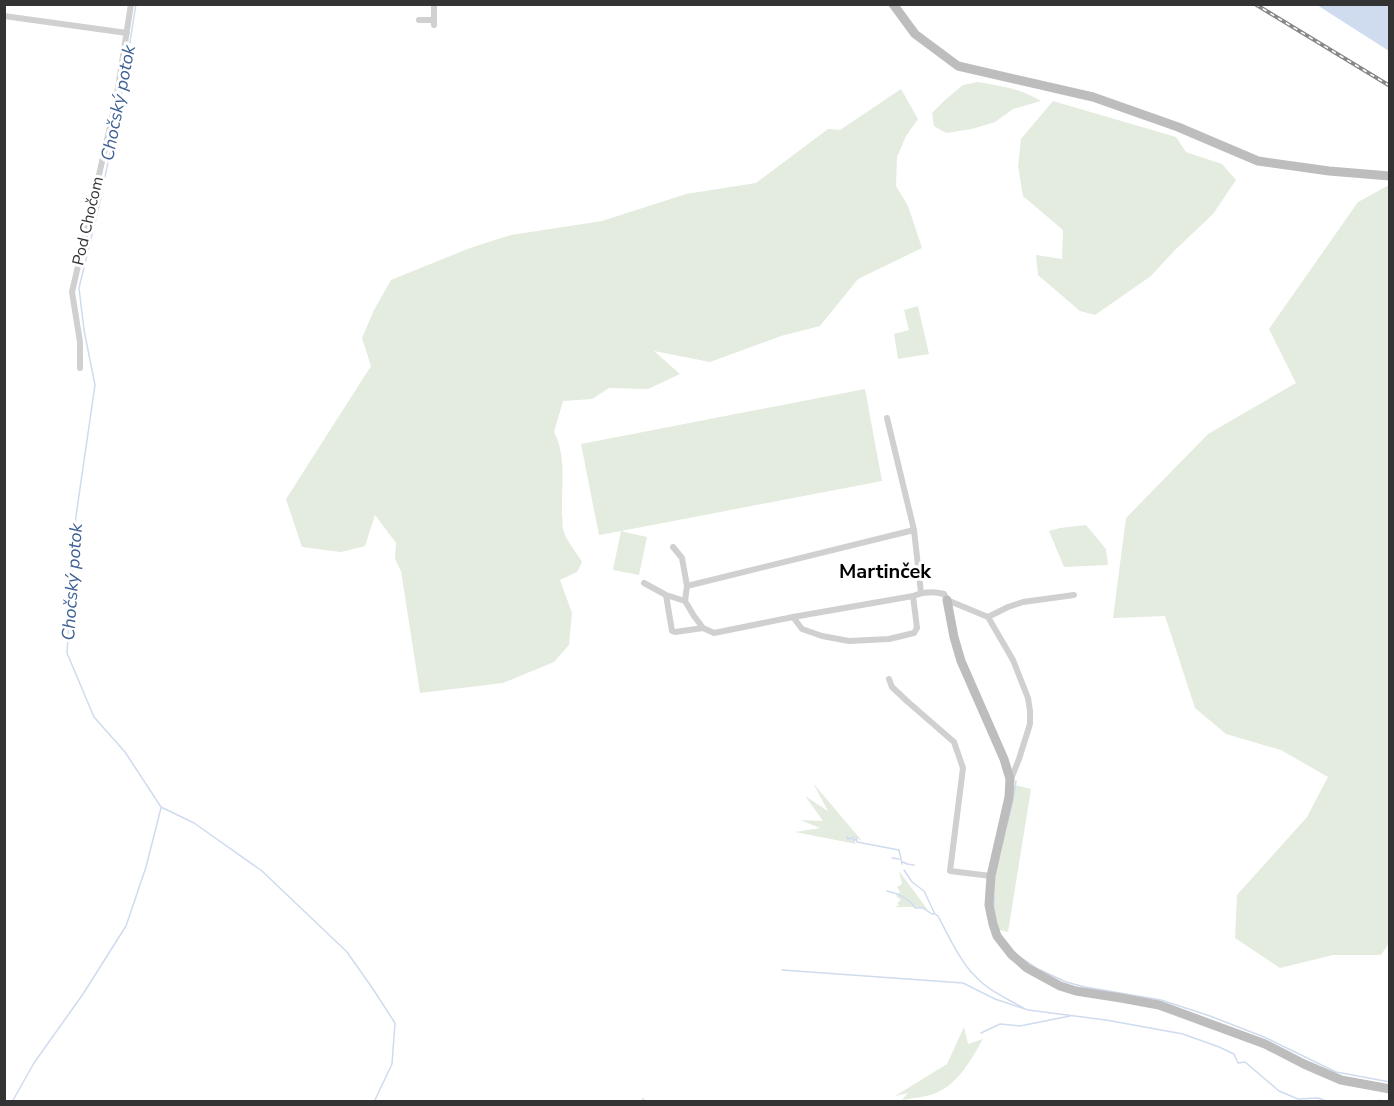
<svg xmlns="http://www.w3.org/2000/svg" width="1394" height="1106" viewBox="0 0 1394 1106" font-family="'Nunito Sans',sans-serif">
  <rect width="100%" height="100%" fill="#fff"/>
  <path fill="#e3ecdf" d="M978,82C1001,86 1022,89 1041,101L1013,109L995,122L972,129L946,133L934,126L932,113L945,100L963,85Z
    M901,89L918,119L906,136L897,157L896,186L908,206L922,248L858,279L820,326L781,336L710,362L654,351L680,374L648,389L609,388L592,399L563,401L554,432C567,456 561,488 562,515C563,520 562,525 563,529C566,541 576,551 582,562L577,572L560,580L572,613L569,645L554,662L503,683L420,693L401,571L395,559L396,543L375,515L365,546L341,552L302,547L286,499L371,366L362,338L374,310L391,280L470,248L511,235L602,221L686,194L756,183L828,129L840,130Z
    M1053,101L1176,137L1186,152L1222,164L1236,180L1213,214L1174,251L1151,276L1095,315L1080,311L1038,275L1036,255L1062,259L1063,230L1023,196L1018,166L1021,139Z
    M1389,185V943L1381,955H1333L1280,968L1235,938L1237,895L1307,817L1328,777L1281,750L1226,734L1195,708L1165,616L1113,618L1126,518L1208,434L1296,383L1269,329L1358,202Z
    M918,306L929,354L898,359L894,334L909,330L904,310Z
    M865,389L882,481L621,531L647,537L639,575L613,570L621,531L599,535L581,444Z
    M1086,525L1106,549L1108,565L1064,567L1049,531L1060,528Z
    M813,783L862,841L851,836L856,844L795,832L820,828L800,820L823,821L805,796L828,811Z
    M1015,785L1031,789L1008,932L996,929L993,907L994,873Z
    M899,871L928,910C918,905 906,908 895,907L899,905L897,903L901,900L896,896L900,892L897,887L902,884Z
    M964,1027L968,1044L983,1039C972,1058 960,1081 940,1091C929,1097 914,1098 902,1100L908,1093L895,1096L947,1064Z"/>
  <path fill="#cfdbee" d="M1317,5H1389V51Z"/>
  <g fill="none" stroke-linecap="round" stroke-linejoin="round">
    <path stroke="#cfdbee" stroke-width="1.5" d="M136,4L122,92L100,202L79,288L84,330L95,385L76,516L67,653L94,717L125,752L161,807L194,823L262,871L347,952L373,989L395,1023L392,1064L374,1102
      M1014,795L1016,781
      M1007,824L1013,800
      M847,837L848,839L853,837L854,841L856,838L857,842L899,850L902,864
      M892,858L899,859
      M903,862L907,864L914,865
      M904,870L912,882L924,891L935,914L938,916C948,935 961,963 976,977C989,991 1008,999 1025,1009
      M887,891C897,893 910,899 915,908H923L932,914H935
      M994,907V897
      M1023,959L1038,969L1066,982L1085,987L1161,1000L1210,1016L1264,1037L1336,1072L1390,1082
      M782,970L963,983L995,999L1028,1010L1106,1020L1183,1034L1219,1047L1234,1054L1238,1063L1245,1062L1279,1091L1298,1099L1318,1098L1329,1102
      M981,1033L1000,1024L1020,1026L1070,1016
      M643,1099L645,1102
      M12,1102L34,1063L83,994L126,926L146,867L161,808
      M1377,1102L1380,1100L1382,1102"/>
    <path stroke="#d0d0d0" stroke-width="6" d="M4,16L127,33
      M419,20H434
      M434,25V4
      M80,368V342L72,292L116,101L131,4
      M887,418L914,530L921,593
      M673,547L682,558L687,586L685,601L694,616L703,628L714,633L793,617L913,596C923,592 933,591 944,594L947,600L988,617L1013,660L1028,698L1030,711V724L1019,759L1011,779
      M644,583L666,595L685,601
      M687,586L914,530
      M666,595L672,631L675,632L703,628
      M793,617L802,629L822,636L849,641L889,639L914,633L917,628L913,596
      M988,617L1008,607L1023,602L1074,595
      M889,679L892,687L908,702L954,742L963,768L950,871L991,876"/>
    <path stroke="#bdbdbd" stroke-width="9" d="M893,4L915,34L958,66L1093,97L1178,127L1258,161L1329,171L1390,176
      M947,600L954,637L961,661L1004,759L1010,779L1009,797L991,876L989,905L993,924L997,936L1011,954L1027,968L1060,986L1076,991L1121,998L1159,1005L1265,1044L1304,1064L1341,1080L1390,1089"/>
    <g stroke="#888" stroke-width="4">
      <path id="rail" d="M1255,4L1390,86"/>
    </g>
    <use href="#rail" stroke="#fff" stroke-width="1.5" stroke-dasharray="4.5" stroke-linecap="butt"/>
  </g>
  <g text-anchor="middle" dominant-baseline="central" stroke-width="6" stroke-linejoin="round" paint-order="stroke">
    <g font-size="16" fill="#333" stroke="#fff">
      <text transform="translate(88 221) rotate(-77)">Pod Chočom</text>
    </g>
    <g font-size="18" font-style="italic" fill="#3f6196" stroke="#fff">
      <text transform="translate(118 103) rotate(-79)">Chočský potok</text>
      <text transform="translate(72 582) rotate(-86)">Chočský potok</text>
    </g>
    <g font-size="20" font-weight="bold" fill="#000" stroke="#fff">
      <text x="885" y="571">Martinček</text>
    </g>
  </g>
  <rect width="1394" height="1106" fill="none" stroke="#333333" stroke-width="12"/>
</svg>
